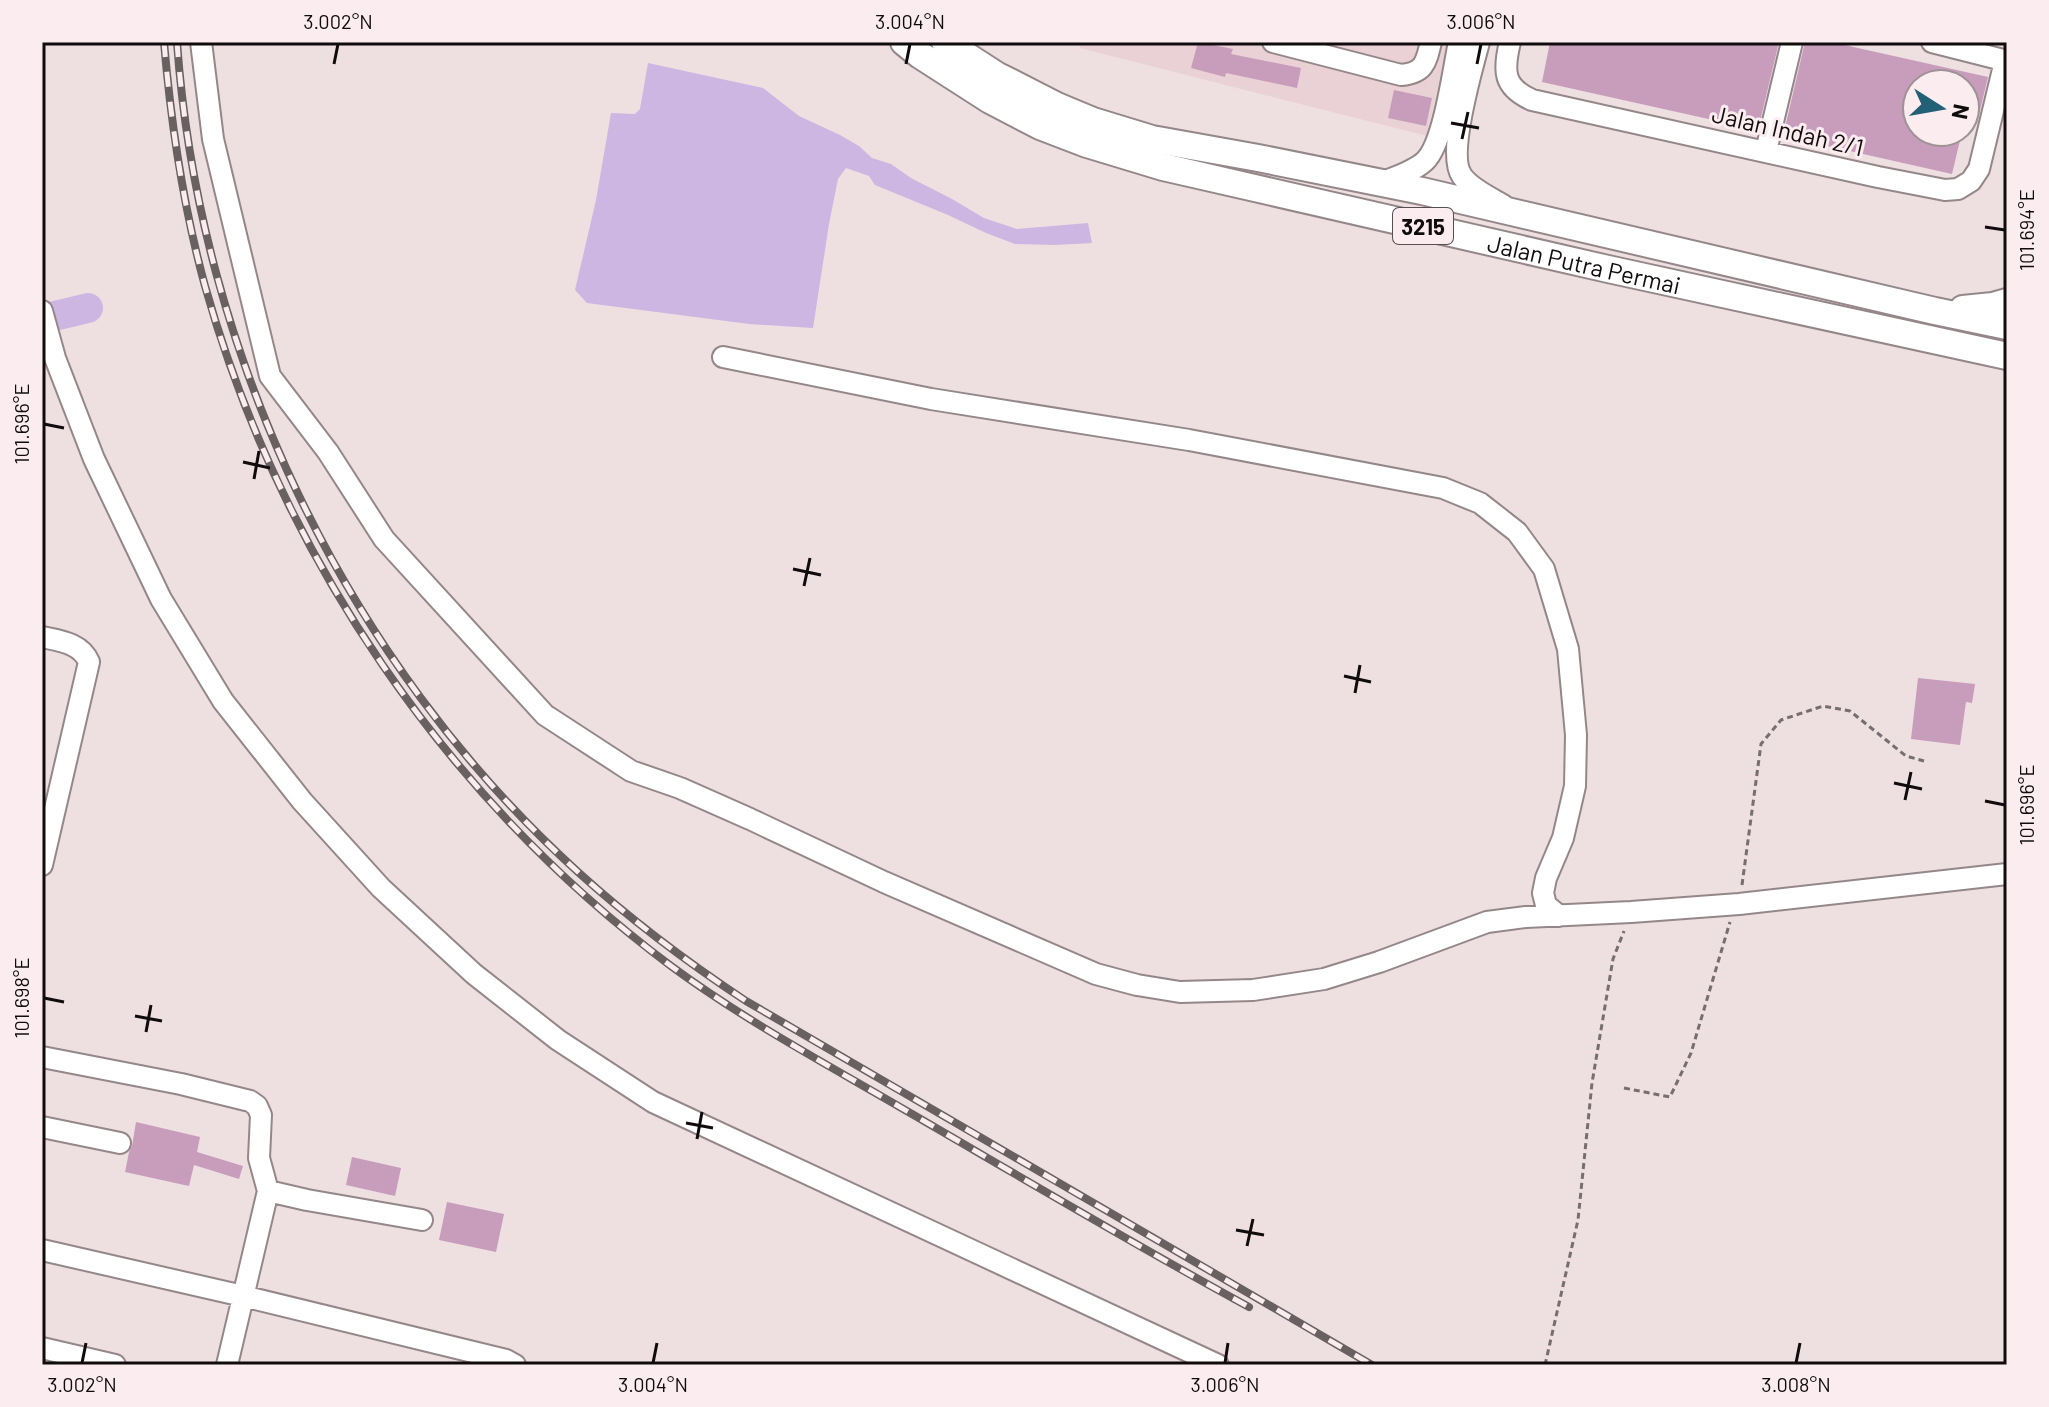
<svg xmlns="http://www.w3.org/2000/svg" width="2049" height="1407" viewBox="0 0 2049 1407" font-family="Barlow,sans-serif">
  <rect width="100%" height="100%" fill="#eedfe1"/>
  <path fill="#e9d1d5" d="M1081,42H1448L1427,136L1080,48Z"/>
  <path fill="#ceb6e2" d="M648,63L763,88L799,116L840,135L859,146L872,158L891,164L911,178L952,199L984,218L1017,229L1088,223L1092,243L1055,245L1015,244L986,233L948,215L875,185L869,176L846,168L838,179L829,224L813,328L749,324L587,303L575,290L596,200L611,113L635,114L640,109Z"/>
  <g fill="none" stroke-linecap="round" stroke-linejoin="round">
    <path stroke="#ceb6e2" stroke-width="30" d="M42,319L88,308"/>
  </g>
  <path fill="#c89dbc" d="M1198,42L1233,49L1231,54L1301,68L1297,88L1226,73L1225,77L1191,68Z
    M1550,42H1779L1758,130L1542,82Z
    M1805,42H1831L1988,77L1977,123L1965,120V84H1917V132H1962L1952,174L1783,136Z
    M1394,90L1432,98L1426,126L1388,118Z
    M1918,678L1975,684L1972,703L1966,702L1960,745L1911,739Z
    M136,1122L200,1137L197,1152L243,1166L239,1179L194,1165L189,1186L125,1172L129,1152L132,1146Z
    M352,1157L401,1168L395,1196L346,1185Z
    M447,1202L504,1214L496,1252L439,1240Z"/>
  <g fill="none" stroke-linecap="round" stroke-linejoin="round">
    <g stroke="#958789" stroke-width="24">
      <path id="minor" d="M201,42L213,139L270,376L328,452L384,539L545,715L631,771L680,788L750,819L884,882L1096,974L1137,985L1180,992L1253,990L1324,979L1379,962L1487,922L1526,917L1631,912L1739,904L2007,874
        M1273,42L1401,75C1424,73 1426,63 1431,42
        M1479,42C1472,70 1446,154 1462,176C1471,189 1490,197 1503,205
        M1510,42C1503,71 1503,87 1532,100L1878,177L1945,190L1958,189L1971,181L1979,169L2005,61
        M1932,42L2007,61
        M1766,151L1792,42
        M1380,183C1395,177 1413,172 1425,161C1444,143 1453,70 1459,42
        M42,311L55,358L94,459L161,599L223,701L302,801L381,888L474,974L558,1040L653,1102L1218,1365
        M723,357L931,399L1189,440L1443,488L1480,503L1517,532L1544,569L1568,649L1576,735L1575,786L1563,838L1546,878L1543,893L1546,905L1559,916
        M42,637C60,641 81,643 89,662L42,865
        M42,1057L181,1084L250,1101L257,1106L261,1115L259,1158L268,1191L227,1365
        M42,1127L120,1143
        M268,1191L307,1200L422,1220
        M42,1250L243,1296L506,1360L515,1365
        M42,1348L115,1365"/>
    </g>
    <g stroke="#958789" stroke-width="30">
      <g id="major">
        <path id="s1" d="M904,42L920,55L990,100L1040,126L1087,144L1163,167L1608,269L2007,356"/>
        <path d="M945,42L996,75L1057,106L1093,121L1152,139L1258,158L1422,191L1935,311L2007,326"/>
        <path d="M1963,309L1993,306L2007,302"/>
      </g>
    </g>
    <path stroke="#776e6f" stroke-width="3" stroke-dasharray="6 4" stroke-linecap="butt" d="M1742,885L1761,744L1781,720L1823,706L1850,711L1906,756L1924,761
      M1624,1088L1670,1097L1691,1053L1730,922
      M1545,1365L1578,1220L1592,1083L1613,959L1624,931"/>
    <use href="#minor" stroke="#fff" stroke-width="20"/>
    <use href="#major" stroke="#fff" stroke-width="26"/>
    <g stroke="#696062" stroke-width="8">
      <path id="rail" d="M164,42C171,124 183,206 205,286C281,556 446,798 671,966C747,1022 830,1066 912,1114C1024,1179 1135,1245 1249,1307
        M177,42C199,354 346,662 578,872C631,920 687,962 746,1001L1372,1365"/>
    </g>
    <use href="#rail" stroke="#fbecef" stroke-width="5" stroke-dasharray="15" stroke-linecap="butt"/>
  </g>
  <path fill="none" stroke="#100b0c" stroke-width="3" d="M334,64L338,44M906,64L910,44M1477,64L1481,44M1451,123L1479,128M1462,139L1468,112M1985,227L2005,230M44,424L64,428M243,462L270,468M254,479L259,451M793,569L821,575M804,586L810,558M1344,676L1371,682M1355,693L1360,665M1894,783L1922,789M1905,800L1911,772M1985,801L2005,805M44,998L64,1002M135,1016L162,1021M146,1032L151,1005M686,1123L713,1128M697,1139L702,1112M1236,1230L1264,1235M1247,1246L1253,1219M82,1363L86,1343M653,1363L657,1343M1225,1363L1228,1343M1796,1363L1800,1343"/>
  <g text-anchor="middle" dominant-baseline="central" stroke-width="6" stroke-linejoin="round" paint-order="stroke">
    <rect fill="#fbecef" stroke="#564e50" stroke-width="2" x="1393" y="208" width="60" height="36" rx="6"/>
    <g font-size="22" font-weight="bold" fill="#100b0c">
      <text x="1423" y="226">3215</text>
    </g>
    <g font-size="24" fill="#100b0c" stroke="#fbecef">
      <text transform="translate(1788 130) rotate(13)">Jalan Indah 2/1</text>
      <text stroke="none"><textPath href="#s1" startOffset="722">Jalan Putra Permai</textPath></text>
    </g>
  </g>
  <rect width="2049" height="1407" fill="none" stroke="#fbecef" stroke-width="88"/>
  <g transform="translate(1941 108) rotate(101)"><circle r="38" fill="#fbecef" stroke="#9d9294" stroke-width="2"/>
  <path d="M0-6L14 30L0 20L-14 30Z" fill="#226077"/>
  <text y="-12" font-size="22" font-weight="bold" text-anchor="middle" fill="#100b0c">N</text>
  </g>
  <rect x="44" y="44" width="1961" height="1319" fill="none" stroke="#100b0c" stroke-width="3"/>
  <g font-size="20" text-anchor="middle" fill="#100b0c">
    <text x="338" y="29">3.002°N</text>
    <text x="910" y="29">3.004°N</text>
    <text x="1481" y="29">3.006°N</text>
    <text transform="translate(2027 230) rotate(-90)" y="7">101.694°E</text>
    <text transform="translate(22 424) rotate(-90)" y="7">101.696°E</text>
    <text transform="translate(2027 805) rotate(-90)" y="7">101.696°E</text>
    <text transform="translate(22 998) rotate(-90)" y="7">101.698°E</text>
    <text x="82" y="1392">3.002°N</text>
    <text x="653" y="1392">3.004°N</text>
    <text x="1225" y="1392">3.006°N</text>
    <text x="1796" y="1392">3.008°N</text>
  </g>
</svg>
